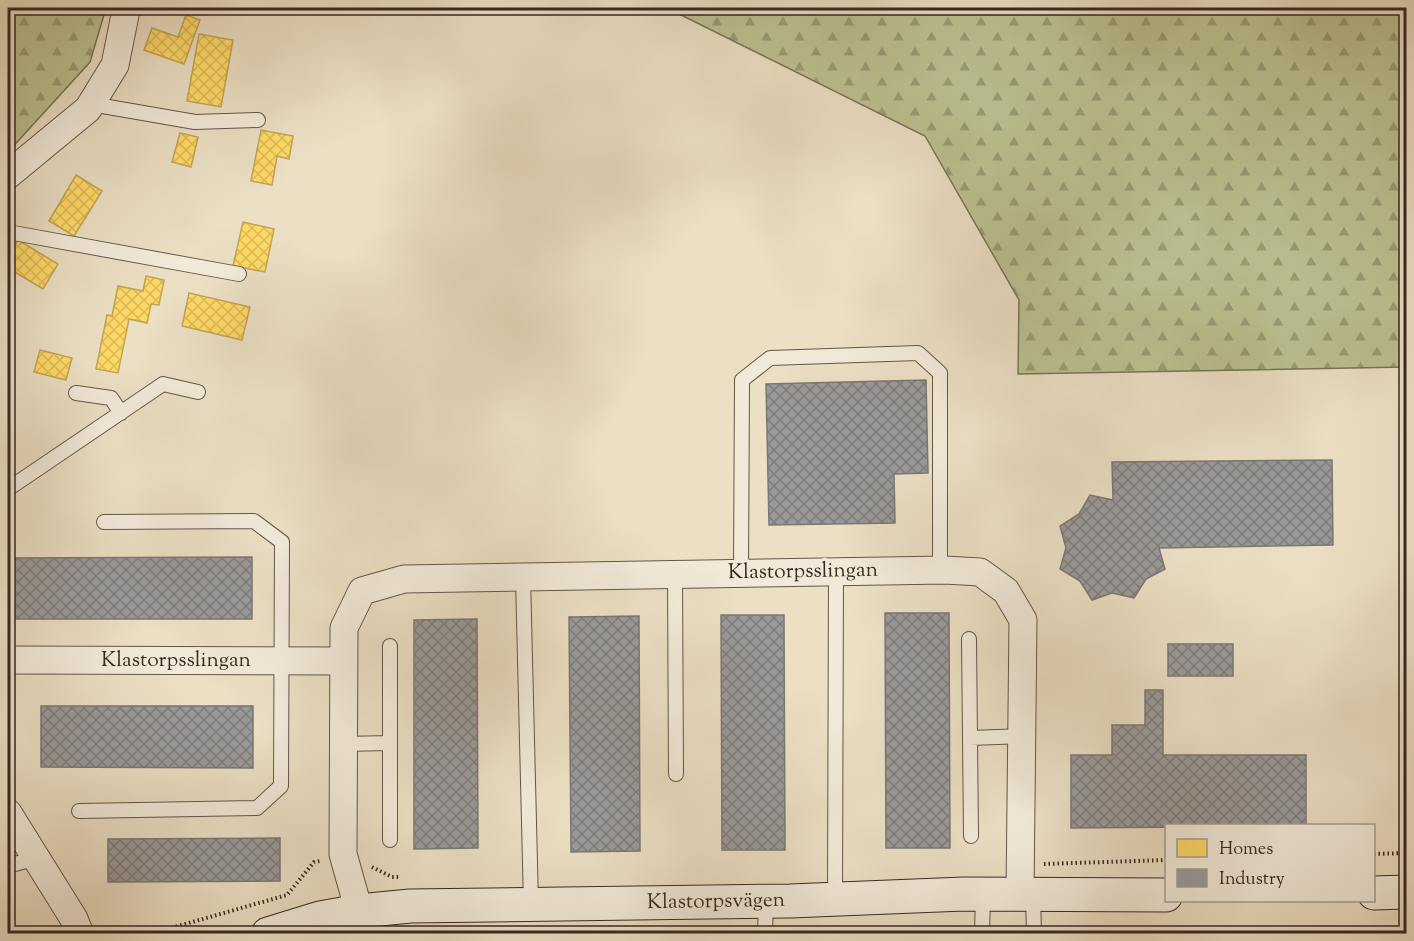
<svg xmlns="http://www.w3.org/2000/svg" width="1414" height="941" viewBox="0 0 1414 941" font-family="'Sorts Mill Goudy',serif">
  <defs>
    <pattern id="forest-firs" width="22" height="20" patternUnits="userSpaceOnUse" patternTransform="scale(1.5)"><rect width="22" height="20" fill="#bcc091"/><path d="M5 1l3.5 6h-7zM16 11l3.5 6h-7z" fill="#9a9c76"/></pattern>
    <pattern id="homes-cross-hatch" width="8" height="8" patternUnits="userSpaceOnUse" patternTransform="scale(1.5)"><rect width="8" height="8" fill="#ffd966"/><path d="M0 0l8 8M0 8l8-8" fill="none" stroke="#dbba58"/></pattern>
    <pattern id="industry-cross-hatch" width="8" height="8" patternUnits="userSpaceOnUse" patternTransform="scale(1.5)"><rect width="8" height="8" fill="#999"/><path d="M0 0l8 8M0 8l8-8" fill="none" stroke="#7e7d7c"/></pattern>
  </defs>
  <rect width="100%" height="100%" fill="#ebdfc4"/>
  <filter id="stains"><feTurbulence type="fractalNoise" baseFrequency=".00333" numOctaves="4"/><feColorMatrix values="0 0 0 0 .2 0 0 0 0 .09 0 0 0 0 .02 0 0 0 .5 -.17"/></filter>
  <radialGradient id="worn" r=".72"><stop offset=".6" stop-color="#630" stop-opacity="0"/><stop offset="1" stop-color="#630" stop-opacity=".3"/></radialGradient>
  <path fill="url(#forest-firs)" stroke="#797458" stroke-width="1.5" d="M8,8H106L90,62L8,152Z
    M667,8H1406V367L1018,374L1019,300L925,136Z"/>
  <path fill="url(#homes-cross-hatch)" stroke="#c3a451" stroke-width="1.5" d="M186,15L200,20L184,64L144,50L152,28L178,37Z
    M199,34L233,40L221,107L187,101Z
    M261,130L293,136L289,159L277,156L272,185L251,181Z
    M180,133L198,137L191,167L172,162Z
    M76,175L102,191L74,236L49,221Z
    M243,222L274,229L265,272L233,266Z
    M18,240L58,264L43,289L8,268V258Z
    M146,276L164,280L159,305L151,304L147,323L129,319L118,373L96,369L107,315L112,316L118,286L143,291Z
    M189,293L250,307L242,340L182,326Z
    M40,350L72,358L66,380L34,372Z"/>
  <path fill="url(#industry-cross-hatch)" stroke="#7b7775" stroke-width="1.5" d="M926,380L928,473L894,474L895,523L769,525L766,384Z
    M1332,460L1333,545L1159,548L1165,569L1146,579L1134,598L1112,593L1092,600L1080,581L1060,569L1066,548L1060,526L1079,514L1090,495L1113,500L1112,462Z
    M252,557V619H8V558Z
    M885,613H949L950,848H886Z
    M721,615H784L785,850H722Z
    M639,616L640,851L571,852L569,617Z
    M477,619L478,848L414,849V620Z
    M1168,644H1233V676H1168Z
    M1145,690H1163V755H1306V826L1071,828V755H1112V725H1145Z
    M41,706H253V768L41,767Z
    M280,838V881L108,882V839Z"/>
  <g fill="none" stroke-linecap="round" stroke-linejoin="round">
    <g stroke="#635649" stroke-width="16">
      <path id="lane" d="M91,104L195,122L258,120
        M8,232L239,274
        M76,393L111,398L121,413
        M8,489L163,384L198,392
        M741,573L742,380L770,358L918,353L940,373V570
        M675,574L676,774
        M523,577L531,904
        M969,639L971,836
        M390,646V840
        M970,738L1022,736
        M343,744L390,743
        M79,811L257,808L281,786L282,542L254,521L104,522
        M8,866L36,858
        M1033,894L1034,934
        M835,899L836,572
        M765,934L766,901
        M982,934L983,894"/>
    </g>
    <g stroke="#635649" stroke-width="29">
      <path id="street" d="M8,175L88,109L115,65L125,15L124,8
        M8,660L344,661
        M8,813L74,919L80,934
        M359,911L343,854L344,628L362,591L404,579L945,570L980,572L1006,591L1023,620L1020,894"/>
    </g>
    <g stroke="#362920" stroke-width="35">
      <path id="secondary" d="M1374,893L1406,892
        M268,934L320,918L359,911L410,906L790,901L964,894L1166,895"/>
    </g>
    <path stroke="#362920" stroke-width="4" stroke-dasharray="1.5 3" stroke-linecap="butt" d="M1374,854L1406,853
      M1044,864L1166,860
      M372,867L392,877H401
      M150,934L287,895L314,862L320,861"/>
    <use href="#lane" stroke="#f2ead9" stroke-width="14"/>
    <use href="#street" stroke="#f2ead9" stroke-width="27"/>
    <use href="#secondary" stroke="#f2ead9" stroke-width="33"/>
  </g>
  <g text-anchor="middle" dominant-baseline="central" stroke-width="6" stroke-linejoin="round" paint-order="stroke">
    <g font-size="21" fill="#362920" stroke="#f2ead9">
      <text transform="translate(803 572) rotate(-1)">Klastorpsslingan</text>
      <text x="176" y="661">Klastorpsslingan</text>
      <text transform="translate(716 902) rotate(-1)">Klastorpsvägen</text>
    </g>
  </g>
  <rect width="1414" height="941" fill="none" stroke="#ebdfc4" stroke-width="30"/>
  <rect x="9" y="9" width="1396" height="923" fill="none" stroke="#362920" stroke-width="3"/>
  <rect x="15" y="15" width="1384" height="911" fill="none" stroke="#362920" stroke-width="1.5"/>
  <rect x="1165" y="824" width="210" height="78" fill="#f2ead9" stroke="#a79d8f" stroke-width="1.5"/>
  <rect x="1177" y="839" width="30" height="18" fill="#ffd966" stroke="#a79d8f" stroke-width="1.5"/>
  <text x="1219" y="854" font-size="18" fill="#362920">Homes</text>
  <rect x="1177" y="869" width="30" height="18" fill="#999999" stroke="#a79d8f" stroke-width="1.5"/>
  <text x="1219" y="884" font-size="18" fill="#362920">Industry</text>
  <rect width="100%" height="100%" filter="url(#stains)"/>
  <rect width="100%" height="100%" fill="url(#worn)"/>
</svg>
